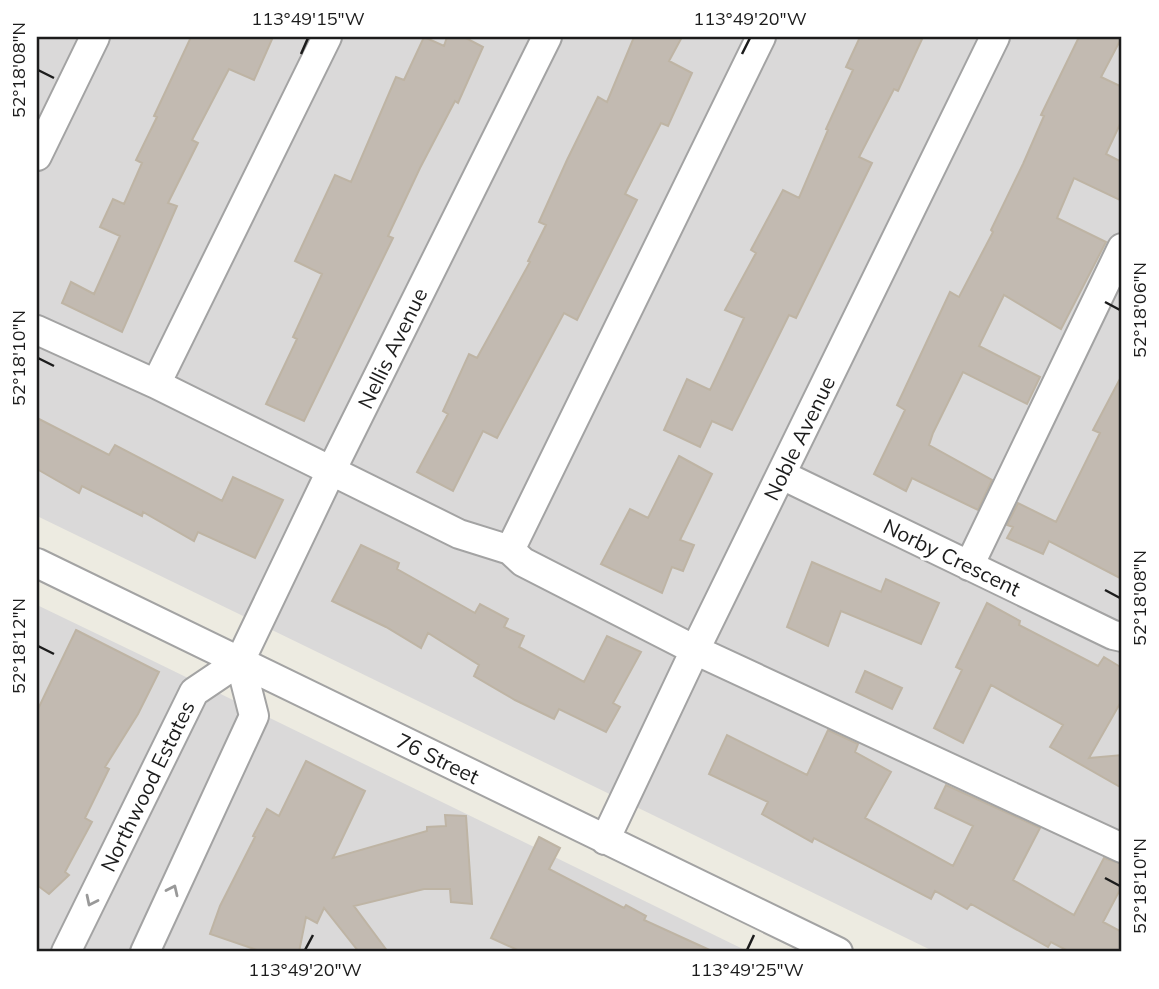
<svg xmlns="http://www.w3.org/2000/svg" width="1159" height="989" viewBox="0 0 1159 989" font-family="Mulish,sans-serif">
  <rect width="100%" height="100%" fill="#edebe1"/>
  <path fill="#dad9d9" d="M37,37H1122V952H935L37,516Z
    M37,605L147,658L749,952H37Z"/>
  <path fill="#c2bab1" stroke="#beb4a4" stroke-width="2" d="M191,37H273L254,80L229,69L192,140L198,143L168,203L177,206L122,332L62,303L71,282L94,294L120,236L100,227L113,199L124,204L142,163L136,160L157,117L154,116Z
    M424,37L444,46L447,37H464L483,47L458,103L455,101L420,168L388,236L393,238L304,421L266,404L297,339L293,337L322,274L295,261L335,175L351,182L396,77L404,80Z
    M634,37H682L669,61L692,73L668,126L661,123L625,194L637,200L577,320L564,313L497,438L483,431L453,491L417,472L448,414L443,411L469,354L477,358L530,262L528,261L546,225L539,222L567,160L598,97L607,102Z
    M860,37H923L898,91L894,89L859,157L872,163L796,318L789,315L732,430L712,421L700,447L664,430L687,379L710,390L744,318L725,310L756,253L751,250L783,190L799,198L828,130L826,129L853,70L846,67Z
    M1079,37H1122L1101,77L1122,87V120L1106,154L1122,162V201L1074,178L1057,218L1106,242L1061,329L1004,295L979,346L1040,377L1027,404L963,372L933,433L929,445L992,480L978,510L912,478L906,491L874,474L905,410L897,405L950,292L959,297L993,232L991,230L1023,164L1044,116L1041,115Z
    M1122,375V579L1049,541L1043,554L1007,538L1013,527L1007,525L1018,503L1056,522L1100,433L1093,430Z
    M37,418L109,455L115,445L222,501L233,477L283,500L255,558L198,532L194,541L143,512L142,516L82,486L79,493L37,469Z
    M679,456L712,474L680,540L694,545L683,571L672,567L662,593L601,564L630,509L648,518Z
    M361,545L399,563L397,569L475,613L480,604L508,619L504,627L524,636L519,647L584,682L607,636L641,652L613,703L620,707L606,732L559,709L554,719L515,700L474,676L479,665L428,633L421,648L386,627L332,601Z
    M812,562L881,592L886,579L939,603L921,644L841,611L828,646L787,627Z
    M987,603L1020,621L1019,625L1098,666L1104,657L1122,668V700L1089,758L1122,755V788L1050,747L1063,725L991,685L963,743L934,728L962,670L956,667Z
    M76,630L159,672L138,714L105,767L109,769L85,818L92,822L65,872L69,875L49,894L37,885V711Z
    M865,671L902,688L892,709L856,692Z
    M828,730L858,744L855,752L891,772L865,818L953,866L973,826L935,808L946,785L1040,828L1013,880L1074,915L1104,858L1122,864V886L1103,922L1122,932V952H1070L1051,942L1048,947L971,904L967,909L935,891L931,899L814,838L812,842L762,814L768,802L709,774L727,735L807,775Z
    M306,761L365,791L333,858L427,831V827L446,826L445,815L466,816L472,904L451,902L450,889H424L354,906L388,952H359L324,908L317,923L306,917L299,952H263L210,934L220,906L255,837L253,836L267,809L279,816Z
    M539,837L560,848L549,869L624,908L626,905L646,916L644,920L714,952H522L491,938Z"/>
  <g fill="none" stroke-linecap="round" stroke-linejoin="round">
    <g stroke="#a3a3a3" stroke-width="32">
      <path id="minor" d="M37,156L95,37
        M37,330L156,384L459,534L510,550L523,562L695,650L1122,848
        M156,384L327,37
        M782,475L1113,635L1122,637
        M510,550L761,37
        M37,563L838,952
        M969,566L1122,248
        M240,661L331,471L547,37
        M605,840L695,650L995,37
        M66,952L194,692L240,661
        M145,952L254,716L240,661"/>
    </g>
    <use href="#minor" stroke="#fff" stroke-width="28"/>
  </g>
  <defs><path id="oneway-chevron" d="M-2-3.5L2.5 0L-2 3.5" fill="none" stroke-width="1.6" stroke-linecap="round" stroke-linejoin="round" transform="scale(1.75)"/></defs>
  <g stroke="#999">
    <use href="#oneway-chevron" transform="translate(173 890) rotate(-65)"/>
    <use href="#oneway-chevron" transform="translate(91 901) rotate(116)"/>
  </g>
  <path fill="none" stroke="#1c1c1c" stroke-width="2.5" d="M301,54L308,38M742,54L750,38M38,70L54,78M1105,302L1120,310M38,358L54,366M1105,590L1120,598M38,646L54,654M1105,878L1120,886M305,950L313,935M747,950L754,935"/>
  <g text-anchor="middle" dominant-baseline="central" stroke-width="6" stroke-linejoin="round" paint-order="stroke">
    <g font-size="21" fill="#1c1c1c" stroke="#fff">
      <text transform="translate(392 348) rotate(-64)">Nellis Avenue</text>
      <text transform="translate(799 438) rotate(-64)">Noble Avenue</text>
      <text transform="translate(952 557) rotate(26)">Norby Crescent</text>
      <text transform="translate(438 758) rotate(26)">76 Street</text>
      <text transform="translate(147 786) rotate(-64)">Northwood Estates</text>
    </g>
  </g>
  <rect width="1159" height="989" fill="none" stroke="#ffffff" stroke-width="77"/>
  <rect x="38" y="38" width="1082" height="912" fill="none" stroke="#1c1c1c" stroke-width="2.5"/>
  <g font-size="18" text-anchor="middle" fill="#1c1c1c">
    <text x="308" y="25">113°49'15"W</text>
    <text x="750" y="25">113°49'20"W</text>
    <text transform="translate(19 70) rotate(-90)" y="6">52°18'08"N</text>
    <text transform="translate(1140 310) rotate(-90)" y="6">52°18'06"N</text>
    <text transform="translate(19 358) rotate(-90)" y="6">52°18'10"N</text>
    <text transform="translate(1140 598) rotate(-90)" y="6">52°18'08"N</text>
    <text transform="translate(19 646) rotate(-90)" y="6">52°18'12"N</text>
    <text transform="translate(1140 886) rotate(-90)" y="6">52°18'10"N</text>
    <text x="305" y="976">113°49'20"W</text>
    <text x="747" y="976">113°49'25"W</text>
  </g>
</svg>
